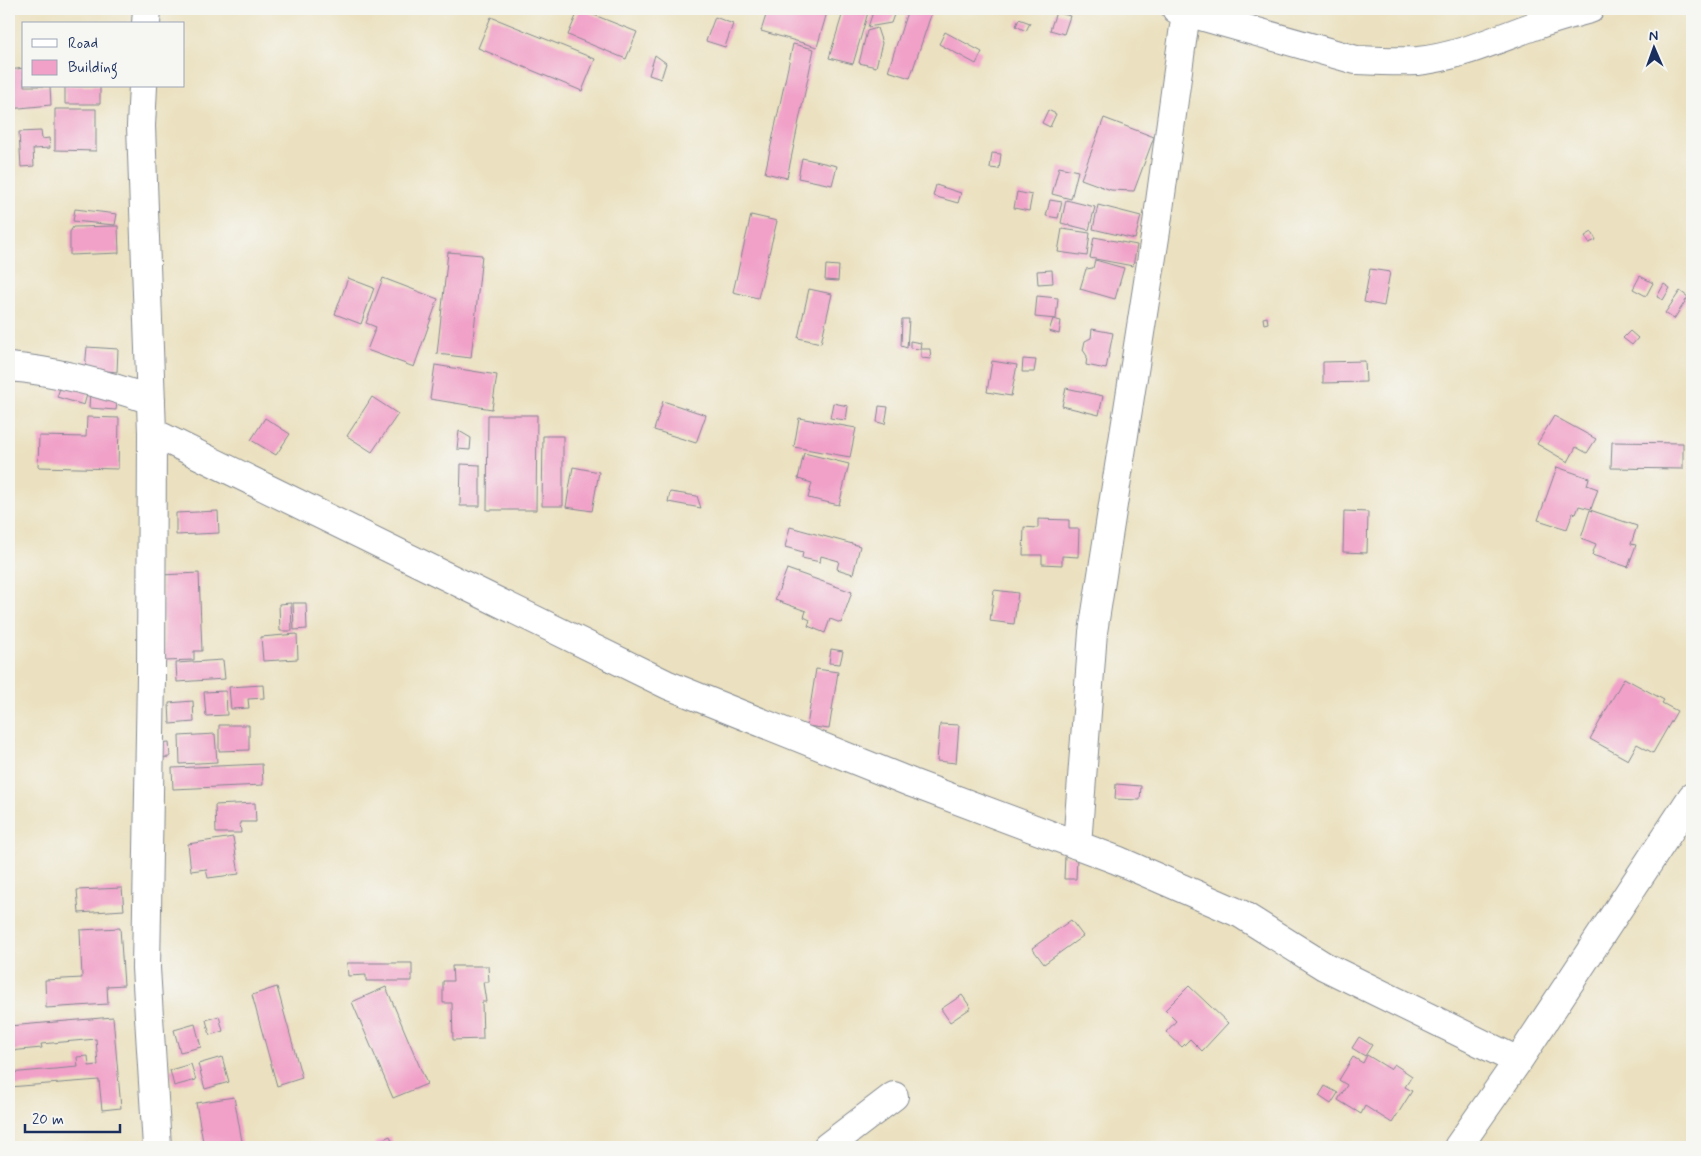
<svg xmlns="http://www.w3.org/2000/svg" width="1701" height="1156" viewBox="0 0 1701 1156" font-family="Mynerve,sans-serif">
  <rect width="100%" height="100%" fill="#f6f6f2"/>
  <filter id="ink" filterUnits="userSpaceOnUse"><feTurbulence type="fractalNoise" baseFrequency=".02" numOctaves="2"/><feDisplacementMap in="SourceGraphic" scale="10" xChannelSelector="R" yChannelSelector="G"/><feConvolveMatrix kernelMatrix="1 2 1 2 8 2 1 2 1" color-interpolation-filters="sRGB"/></filter>
  <filter id="wash" filterUnits="userSpaceOnUse"><feTurbulence type="fractalNoise" baseFrequency=".0096" numOctaves="4" result="noise"/><feDisplacementMap in="SourceGraphic" scale="20" xChannelSelector="R" yChannelSelector="G"/><feGaussianBlur stdDeviation="1.12" result="paint"/><feColorMatrix in="noise" values="0 0 0 0 0 0 0 0 0 0 0 0 0 0 0 0 0 1.4 0 .05"/><feComposite in="paint" operator="in"/></filter>
  <g filter="url(#wash)">
    <rect width="100%" height="100%" fill="#ebe1c0"/>
    <g id="blocks">
      <path fill="#f1a1c8" d="M579,9L637,32L626,59L568,35Z
        M656,9H668L667,13Z
        M768,9H828L817,47L761,31Z
        M844,9H869L853,64L829,58Z
        M874,9H896L891,23L868,27Z
        M908,9H933L910,78L888,71Z
        M1056,12L1070,16L1064,34L1050,30Z
        M491,17L595,59L582,91L478,48Z
        M715,17L733,24L725,47L706,41Z
        M1019,19L1030,23L1026,31L1016,26Z
        M877,28L882,43L876,67L859,63L867,31Z
        M945,32L982,52L976,64L939,44Z
        M793,44L814,49L787,178L765,173Z
        M655,55L666,63L661,79L649,75Z
        M24,68V86H50L51,105L9,109V70Z
        M65,86H100V104H65Z
        M55,109H96V151L55,150Z
        M1048,110L1056,114L1050,127L1042,123Z
        M1104,118L1154,137L1134,191L1111,190L1081,179Z
        M41,131L42,139L49,138L50,148L33,149L34,166L21,167L19,132Z
        M992,153L1001,154L999,169L990,168Z
        M802,158L837,166L832,185L798,178Z
        M1059,167L1078,171L1071,199L1052,194Z
        M936,185L961,193L958,203L933,196Z
        M1017,192L1032,195L1029,211L1014,208Z
        M1050,200L1062,202L1058,218L1046,216Z
        M1066,200L1095,207L1089,230L1061,223Z
        M1098,205L1141,216L1135,239L1093,229Z
        M75,209L117,214L115,225L73,221Z
        M751,215L777,221L758,298L733,292Z
        M118,226L119,253L70,255V232L73,227Z
        M1062,229L1090,233L1087,256L1058,252Z
        M1592,232L1596,240L1589,243L1585,236Z
        M1094,237L1137,245L1133,266L1090,258Z
        M448,252L482,255L471,358L437,354Z
        M1095,260L1124,268L1115,299L1080,289L1086,269L1093,268Z
        M826,265L839,266L838,281L825,280Z
        M1370,269L1390,272L1384,306L1364,302Z
        M1052,270L1053,283L1038,284L1037,271Z
        M1640,276L1653,283L1646,296L1633,289Z
        M348,278L374,288L361,324L335,314Z
        M383,278L438,299L414,367L367,350L376,327L366,323Z
        M1664,284L1670,288L1663,300L1657,297Z
        M809,289L832,294L821,343L798,338Z
        M1680,291L1688,297L1674,319L1665,313Z
        M1037,296L1058,298L1056,319L1035,317Z
        M1267,317L1268,323L1264,324L1263,318Z
        M902,319H909L907,348L901,346Z
        M1053,319L1061,321L1059,334L1049,331Z
        M1092,329L1113,333L1106,369L1086,365L1087,356L1083,350L1085,341L1091,338Z
        M1630,331L1638,338L1632,345L1623,338Z
        M910,341L921,343L920,349L910,348Z
        M87,347L118,349L117,372L85,369Z
        M921,349H930L931,359L921,358Z
        M1023,359L1036,360L1034,372H1022Z
        M992,361L1017,365L1011,396L987,392Z
        M1365,361L1366,382L1323,383V362Z
        M435,365L497,375L492,409L430,399Z
        M62,382L88,391L84,405L57,397Z
        M1066,388L1103,396L1099,415L1062,406Z
        M90,392L118,395L116,410L89,408Z
        M372,397L398,414L372,452L347,436Z
        M663,401L706,415L696,443L654,430Z
        M833,403L848,406L846,420L830,418Z
        M879,406L888,407L885,424L877,422Z
        M488,415H537L536,510H487Z
        M1554,416L1596,439L1587,453L1576,447L1568,462L1537,444Z
        M87,417L119,418L118,469L38,467L39,436L86,437Z
        M265,418L290,434L276,455L251,440Z
        M799,418L856,428L850,457L794,447Z
        M459,431L471,438L470,450L457,449Z
        M543,436H563V506H542Z
        M1612,442L1683,443V469L1611,468Z
        M804,453L849,464L839,505L808,498L812,483L798,479Z
        M461,464L480,465V506H460Z
        M573,467L599,472L592,511L566,507Z
        M1557,467L1589,478L1587,485L1598,489L1591,509L1579,506L1576,514L1573,513L1567,529L1538,520Z
        M670,492L697,496L701,508L668,502Z
        M1590,510L1637,526L1631,544L1636,545L1628,567L1592,555L1596,544L1581,538Z
        M218,511L219,533L176,535V513Z
        M1344,511L1368,512L1367,553L1343,552Z
        M1038,519L1069,520V529H1079L1078,557L1062,556V565L1042,564V555H1023L1024,527L1038,528Z
        M790,527L860,546L853,574L837,569L839,561L821,556L820,562L802,558L803,552L785,547Z
        M787,569L852,592L841,623L830,619L825,633L808,626L810,620L804,617L806,611L775,600Z
        M199,573L202,651H194V660L165,661L162,575Z
        M994,590L1018,593L1014,624L990,621Z
        M291,603L292,631H280L279,604Z
        M293,603H306L307,629L294,630Z
        M297,634L298,659L263,661L261,637Z
        M831,649L843,651L840,664L829,663Z
        M223,660L225,679L177,682L176,663Z
        M816,669L838,672L829,729L807,726Z
        M1624,678L1664,700L1662,703L1677,711L1653,753L1637,744L1628,760L1590,739Z
        M263,685L264,698L248,699L249,708L231,709L229,687Z
        M226,691L227,715L206,716L204,692Z
        M193,701L194,722L170,724L169,703Z
        M940,724L959,725L956,763L937,761Z
        M219,725H249V750L219,751Z
        M215,734L217,762L180,764L179,736Z
        M169,742L170,757L156,758V743Z
        M262,764L263,785L173,789L172,768Z
        M1116,784L1141,786L1140,800L1115,799Z
        M255,803L256,822H240L241,833H216L215,805Z
        M233,837L239,874L208,878L206,869L191,871L188,844Z
        M1065,856L1077,857L1076,879H1064Z
        M122,888L124,910L79,913L77,890Z
        M1071,920L1083,936L1044,964L1032,948Z
        M120,928L124,985L107,986L108,1004L46,1008L45,980L82,978L80,930Z
        M347,963H412V981H366V975L348,976Z
        M452,966H488L489,982H483L486,1002H482L483,1039L453,1040L452,1003H443V981H453Z
        M1189,986L1228,1023L1202,1051L1190,1039L1182,1047L1166,1032L1176,1021L1165,1010Z
        M277,987L302,1078L277,1086L252,995Z
        M386,987L427,1084L393,1098L352,1002Z
        M962,995L971,1008L950,1022L941,1009Z
        M219,1016L223,1031L210,1035L206,1020Z
        M113,1017L121,1108L102,1110L99,1080L9,1087V1073L78,1067L77,1057L88,1056L89,1066L98,1065L96,1039L41,1044L42,1048L9,1051V1026Z
        M195,1024L201,1047L180,1052L174,1030Z
        M1359,1037L1372,1045L1365,1056L1352,1048Z
        M1367,1055L1390,1069L1394,1064L1412,1076L1405,1087L1412,1091L1392,1123L1365,1106L1361,1114L1338,1100L1347,1085L1339,1080L1353,1057L1363,1063Z
        M222,1057L229,1082L205,1089L198,1064Z
        M191,1064L196,1080L174,1086L170,1070Z
        M1325,1086L1338,1093L1331,1104L1319,1096Z
        M234,1097L243,1147H204L196,1103Z
        M390,1136L395,1147H376L374,1143Z"/>
    </g>
  </g>
  <g filter="url(#ink)">
    <use href="#blocks" fill-opacity="0" stroke="#83888f" stroke-width="1"/>
    <g fill="none" stroke-linecap="round" stroke-linejoin="round">
      <g stroke="#83888f" stroke-width="30">
        <path id="minor" d="M1176,9L1356,60C1377,61 1397,62 1418,61C1457,57 1495,40 1531,27C1550,20 1571,14 1590,9
          M146,24L147,9
          M143,86L141,126L152,432L151,676L146,968L157,1147
          M9,367C57,371 105,384 151,400
          M152,432L668,685L912,783L1117,860L1241,914L1324,966L1518,1061
          M1077,845L1093,632L1156,231L1186,12
          M827,1147L894,1096
          M1458,1147L1518,1061L1692,797"/>
      </g>
      <use href="#minor" stroke="#fff" stroke-width="28"/>
    </g>
  </g>
  <rect width="1701" height="1156" fill="none" stroke="#f6f6f2" stroke-width="30"/>
  <rect x="22" y="22" width="162" height="65" fill="#f6f6f2" stroke="#9ea6b7"/>
  <rect x="32" y="39" width="25" height="8" fill="#ffffff" stroke="#9ea6b7"/>
  <text x="68" y="48" font-size="15" fill="#1b2f5e">Road</text>
  <rect x="32" y="60" width="25" height="15" fill="#f1a1c8" stroke="#9ea6b7"/>
  <text x="68" y="72" font-size="15" fill="#1b2f5e">Building</text>
  <g transform="translate(1654 48) rotate(358)" stroke="#f6f6f2" stroke-width="4" paint-order="stroke">
  <path d="M0-4L9 19L0 12L-9 19Z" fill="#1b2f5e"/>
  <text y="-8" font-size="14" font-weight="bold" text-anchor="middle" fill="#1b2f5e">N</text>
  </g>
  <path d="M25 1124v8h95v-8" fill="none" stroke="#1b2f5e" stroke-width="2.5"/>
  <text x="32" y="1124" font-size="15" fill="#1b2f5e" stroke="#f6f6f2" stroke-width="4" paint-order="stroke">20 m</text>
</svg>
